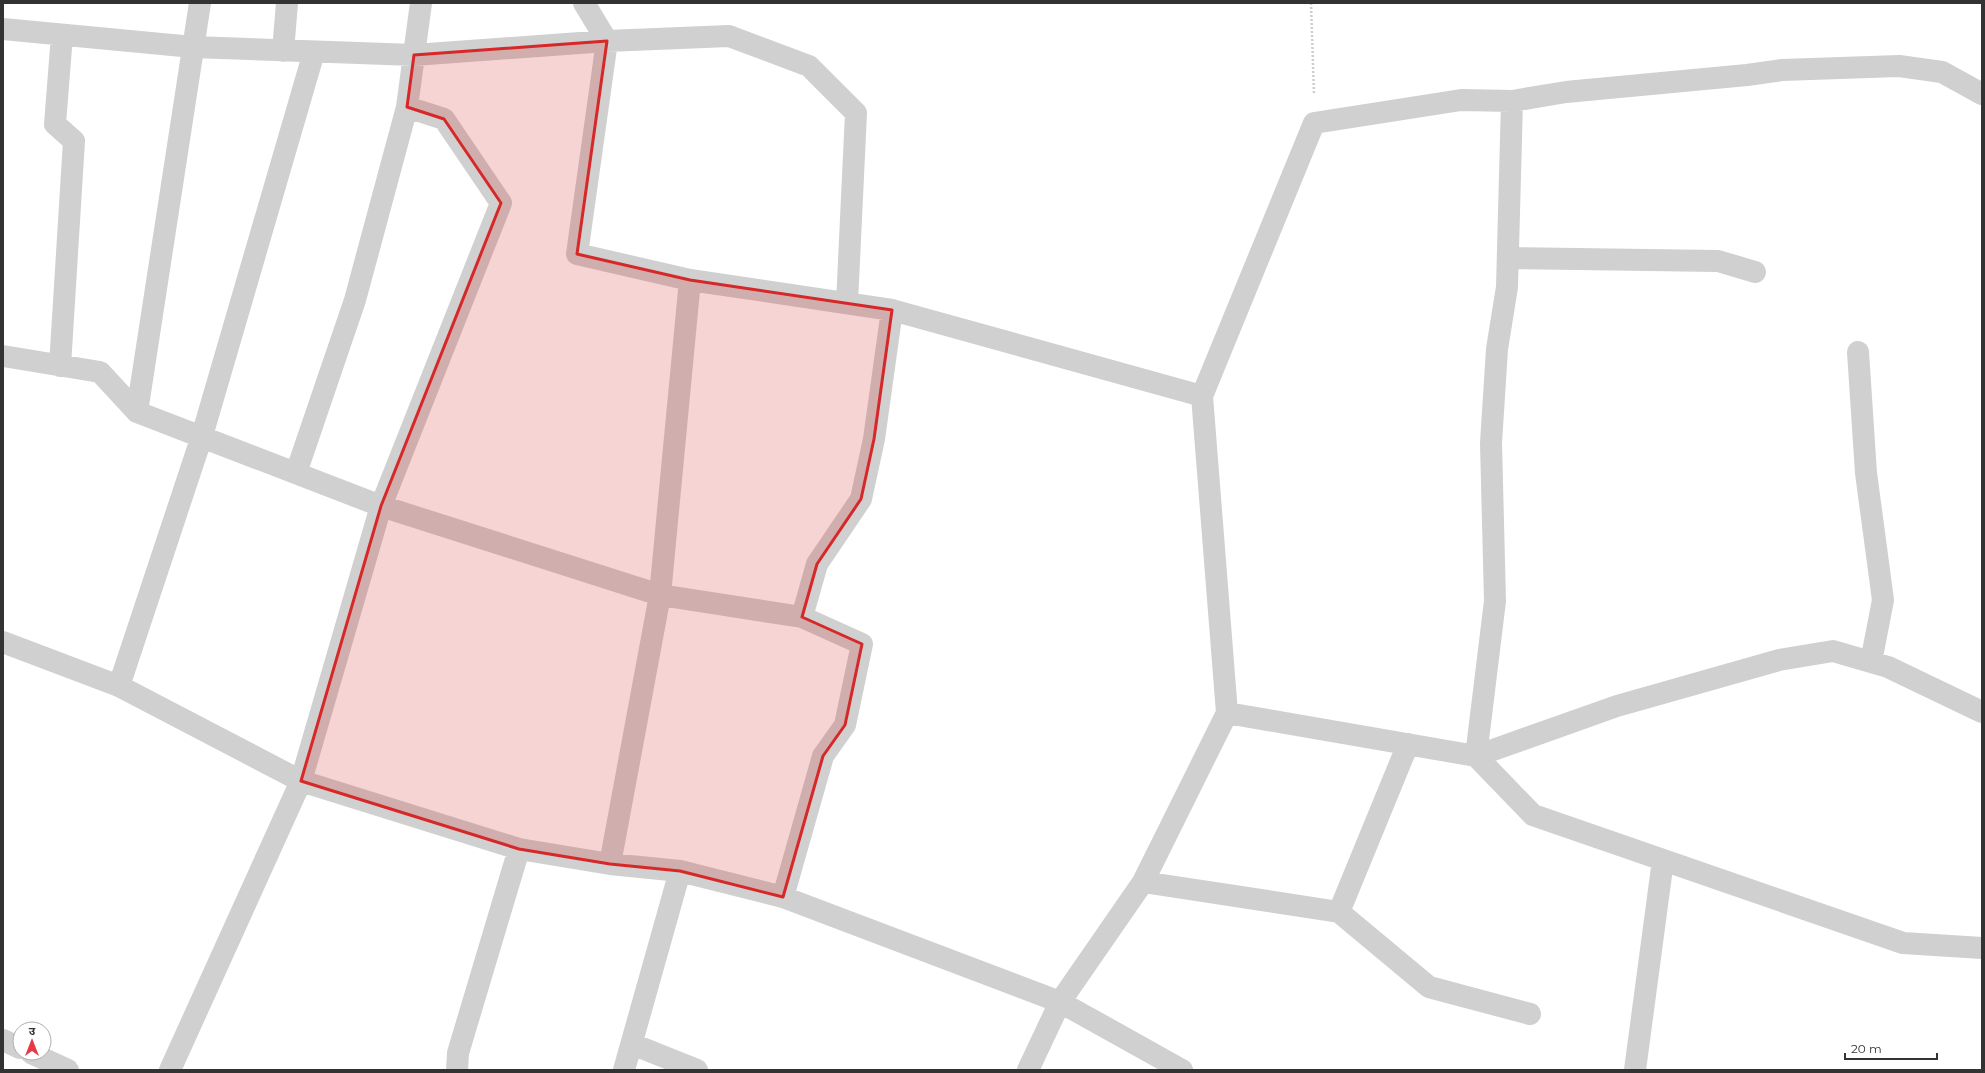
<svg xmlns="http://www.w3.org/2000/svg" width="1985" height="1073" viewBox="0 0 1985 1073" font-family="Montserrat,'Noto Sans Devanagari',sans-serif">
  <rect width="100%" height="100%" fill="#fff"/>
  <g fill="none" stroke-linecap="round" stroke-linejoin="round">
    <path stroke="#cdcdcd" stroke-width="2.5" stroke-dasharray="2 2" stroke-linecap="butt" d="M1311,3L1314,95"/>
    <path stroke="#d0d0d0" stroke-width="22" d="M584,3L607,41L577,254L690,280L892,310L1202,396
      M3,29L193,47L414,55L607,41L729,36L809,66L856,113L847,303
      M283,51L287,3
      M1512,101L1507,287L1497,349L1491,443L1495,601L1476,756L1617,706L1779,660L1833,651L1888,667L1982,712
      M1508,258L1718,261L1755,272
      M1858,352L1866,473L1883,600L1871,662
      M3,356L100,372L137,412L381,506L660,595L802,617L862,644L845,725L823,756L783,897
      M60,366L74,141L55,124L62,35
      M137,412L200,3
      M296,473L355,300L407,107L421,3
      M802,617L817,564L861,499L874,439L892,310
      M3,642L119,686L301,781L519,849L610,864L680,871L783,897L1060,1002L1182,1070
      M119,686L202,436L314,52
      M1227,713L1476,756L1533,815L1903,943L1982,948
      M610,864L660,595L690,280
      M1143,882L1339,912L1429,987L1530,1014
      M1339,912L1408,744
      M3,1040L20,1048
      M632,1044L697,1070
      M31,1053L68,1070
      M170,1070L301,781L381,506L501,203L444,119L407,107
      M457,1070L458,1053L519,849
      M624,1070L680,871
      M1028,1070L1060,1002L1143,882L1227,713L1202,396L1314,123L1461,100L1512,101L1566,92L1747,75L1782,70L1899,66L1942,72L1982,94
      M1635,1070L1663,860"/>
  </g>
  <path fill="#d62828" fill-opacity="0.2" stroke="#d62828" stroke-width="3" stroke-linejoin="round" d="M607,41L577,254L690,280L892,310L874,439L861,499L817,564L802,617L862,644L845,725L823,756L783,897L680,871L610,864L519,849L301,781L381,506L501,203L444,119L407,107L414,55Z"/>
  <rect width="1985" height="1073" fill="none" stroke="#333333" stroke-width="8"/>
  <g transform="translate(32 1041)"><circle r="19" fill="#ffffff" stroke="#adadad"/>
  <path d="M0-3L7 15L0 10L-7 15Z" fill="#e63946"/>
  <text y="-6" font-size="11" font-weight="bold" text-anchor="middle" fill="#333333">उ</text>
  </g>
  <path d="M1845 1053v6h92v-6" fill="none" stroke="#333333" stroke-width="2"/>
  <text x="1851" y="1053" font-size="12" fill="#333333" stroke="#ffffff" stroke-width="3" paint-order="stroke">20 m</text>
</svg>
